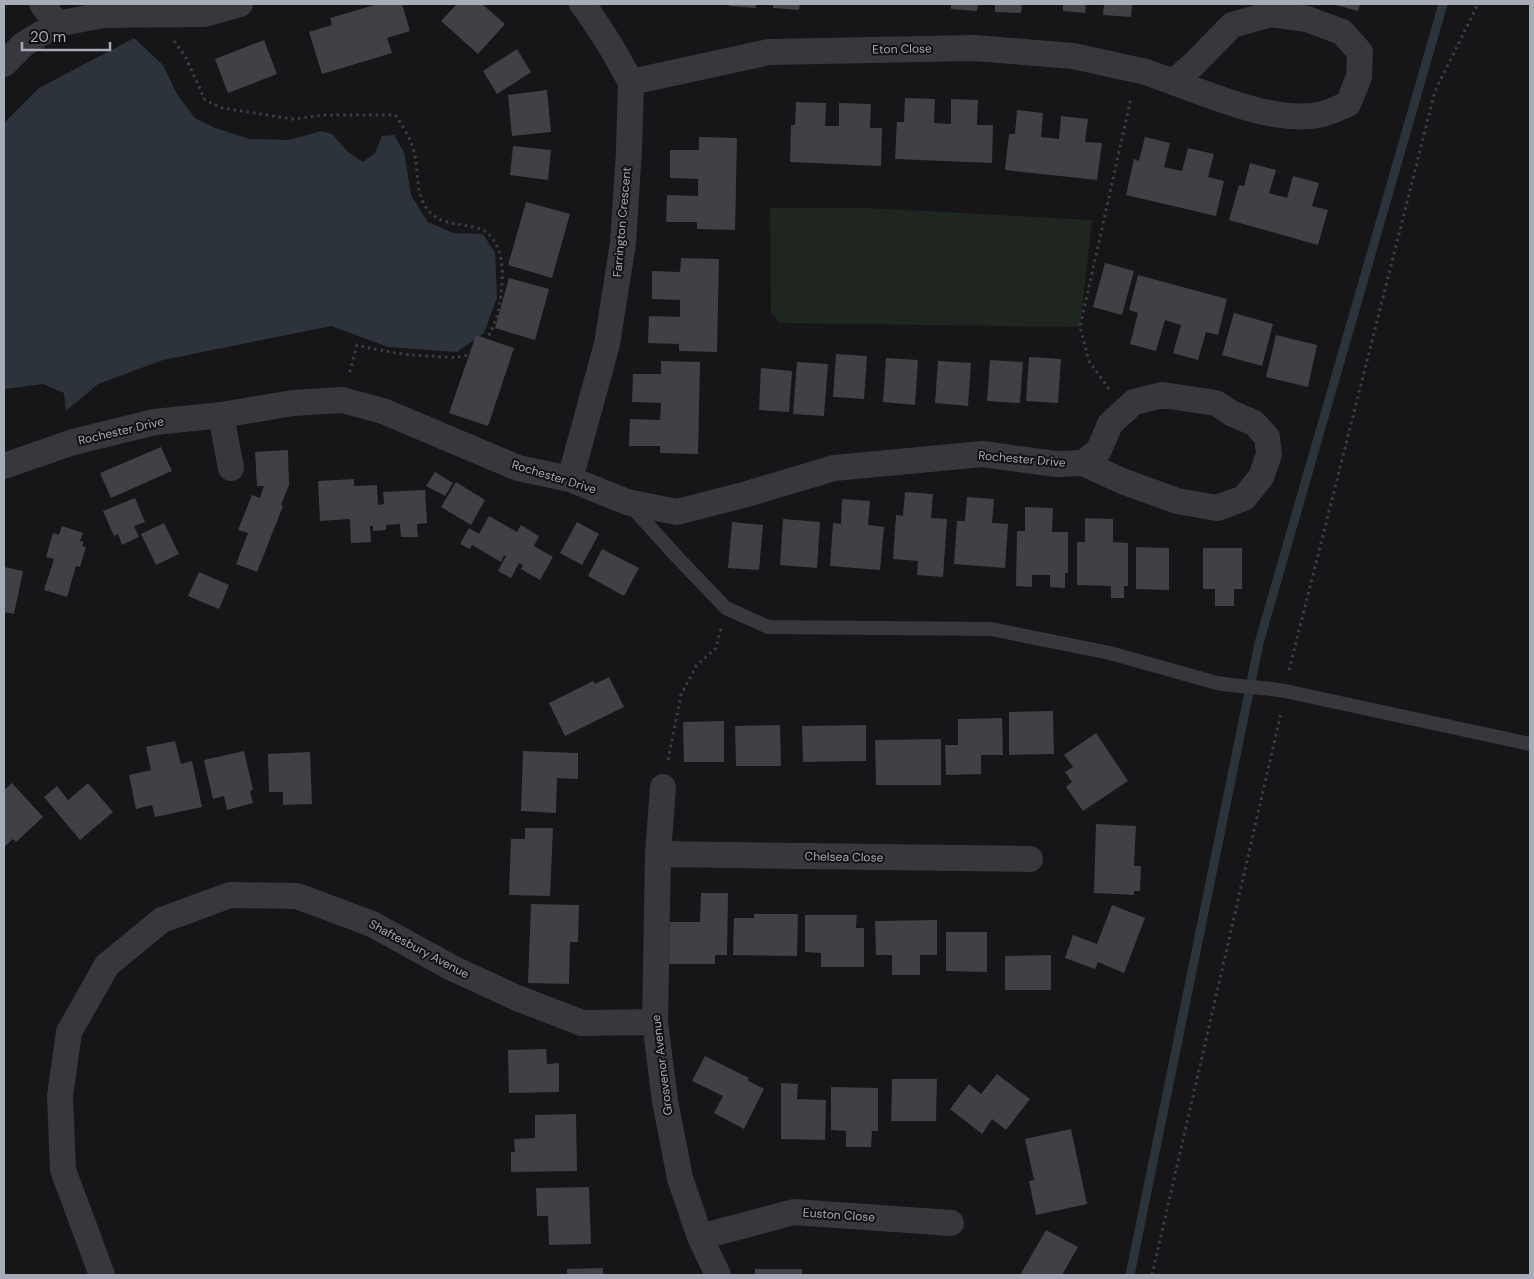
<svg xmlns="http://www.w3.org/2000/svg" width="1534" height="1279" viewBox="0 0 1534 1279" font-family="'DM Sans',sans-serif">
  <rect width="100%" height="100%" fill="#161618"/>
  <path fill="#1e261f" d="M770,208H867L1092,220L1080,327L780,323L771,313Z"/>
  <path fill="#2c333b" d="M134,38L163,65L177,94L195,118L215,128L250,139L289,140L321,131L332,134L348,152L363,162L375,153L382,136L394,135L404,152L411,195L428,222L453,233L483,234L495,253L497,298L484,333L457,352L388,347L331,326L163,360L98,384L66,411L64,393L43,384L4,389V123L39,88Z"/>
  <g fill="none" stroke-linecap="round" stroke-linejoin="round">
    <path stroke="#2c333b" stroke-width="9" d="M1130,1275L1259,643L1443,4"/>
  </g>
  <path fill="#404045" d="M378,4H402L410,31L387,38L392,53L322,74L309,32L332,25L330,18Z
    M457,4H482L505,24L478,54L441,21Z
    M729,4H756V8L729,6Z
    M773,4H800L799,10L773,8Z
    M951,4H978L977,11L951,9Z
    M995,4H1022L1021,13L995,12Z
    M1063,4H1086L1085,13L1063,11Z
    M1104,4H1132L1131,17L1103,15Z
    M1332,4H1360L1358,11Z
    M264,40L277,74L228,93L215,59Z
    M517,49L531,72L497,94L483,71Z
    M547,90L551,132L512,136L508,95Z
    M905,98L935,99L934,123L951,124V99L978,100L977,125H993L992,163L895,159L897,122H904Z
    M796,102L826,103L825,126H839V103L871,104L870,128H882L881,166L790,162L791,125H795Z
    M1017,110L1043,113L1041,137L1059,139L1061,116L1088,119L1085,142L1102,143L1097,180L1005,170L1009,134H1015Z
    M699,137L737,138L735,230L697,229V222H666L667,195L698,196V179L670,178V150H699Z
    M1145,137L1170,143L1164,167L1182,171L1188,148L1214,154L1208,177L1224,181L1216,216L1126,195L1134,159L1139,161Z
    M513,146L551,150L548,180L510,175Z
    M1250,163L1276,170L1269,193L1287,198L1293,176L1319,183L1312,206L1328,210L1318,245L1229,220L1239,185L1244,186Z
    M526,202L570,214L552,278L508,265Z
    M681,258L719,259L717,352L679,351V344L648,343L649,316L680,317V300L652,299V271L680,272Z
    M1105,263L1134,271L1122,315L1093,307Z
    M1138,275L1227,299L1218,335L1206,332L1198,360L1173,353L1181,325L1165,320L1156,351L1130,344L1138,313L1129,310Z
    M509,278L549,289L535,340L495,328Z
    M1234,313L1273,324L1262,366L1222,355Z
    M476,335L514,348L488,426L449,413Z
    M1276,335L1317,345L1308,387L1266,377Z
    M836,354L867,356L864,399L833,397Z
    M1029,357L1061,359L1058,403L1026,401Z
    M886,358L918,360L915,405L883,402Z
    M990,360L1023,362L1020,403L987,401Z
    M661,361L700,362L698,454L660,453V446H629L630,419L660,420L661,403L632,402L633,374H661Z
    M938,361L971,363L968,406L935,403Z
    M797,362L828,364L824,416L793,414Z
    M761,368L792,371L789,412L759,410Z
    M161,447L172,471L111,498L100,473Z
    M288,450L289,485L281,505L283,506L257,572L236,564L248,533L238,530L252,495L260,498L264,486H257L255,452Z
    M435,472L453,483L445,496L426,486Z
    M354,479V486L377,485L378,505L384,504L383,492L425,490L427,523L417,524L418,537H401L400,524L386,525V530L373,531V526H370L371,542L351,543L350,519L320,521L318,481Z
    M456,482L485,500L471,525L441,507Z
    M905,492L933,494L931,518L947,519L943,577L917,575L918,561L893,559L896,515L903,516Z
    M967,497L994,499L992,523L1008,524L1005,568L954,564L957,521H965Z
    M135,498L145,522L134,526L139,537L122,545L118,534L114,536L103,511Z
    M842,499L870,501L868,525L884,527L880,570L830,566L833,523L841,524Z
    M1025,507L1053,508L1052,532H1068V573H1065V588L1050,587V575H1032V587L1016,586L1017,531H1025Z
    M489,516L517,532L521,525L539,536L534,546L553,557L540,580L521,569L523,565L519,563L511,578L498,571L506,556L504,555L501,562L472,545L470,549L460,544L469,528L479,534Z
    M1085,518L1113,519V542L1128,543V586H1124V598H1111V586L1077,585V542H1085Z
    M783,519L820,522L817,568L780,565Z
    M577,522L599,534L582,565L560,553Z
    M732,522L763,525L759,570L728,568Z
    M164,523L179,554L156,565L141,534Z
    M62,526L83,533L80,541L84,542L82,546L86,547L80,567L76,566L67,597L44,590L54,559L46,557L53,533L59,535Z
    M1136,547L1169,548V590L1136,589Z
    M1203,548H1242V589H1234V606H1215V589H1203Z
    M602,549L639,568L624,596L588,576Z
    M4,567L23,571L14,614L4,612Z
    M199,572L229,585L219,609L188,596Z
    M609,677L624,707L565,736L549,703L593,681L595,684Z
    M1053,711L1054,754L1009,755V712Z
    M1002,718L1003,755H981V774L946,775L945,745H958V719Z
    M724,721V762H684L683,722Z
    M780,725L781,766H736L735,726Z
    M866,725V761L803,762L802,726Z
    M1096,733L1128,781L1083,811L1066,787L1072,782L1065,772L1073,767L1064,755Z
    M941,739V785H876L875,740Z
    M175,741L181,764L192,761L202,807L155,817L152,805L136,809L129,775L151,770L146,747Z
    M244,751L253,790L250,791L253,803L227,810L224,796L213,799L204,760Z
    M523,751L578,753V779L557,778L556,813L521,811Z
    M310,752L312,804L283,805V792H269L268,754Z
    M12,783L43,817L16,842L13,839L4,847V790Z
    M88,783L113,812L80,840L44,797L57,786L68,800Z
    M1096,824L1136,826L1134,866H1141L1140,891H1134V895L1094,893Z
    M525,828H553L550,896L509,895L511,839H525Z
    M701,893H728L727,955H715V964H669L670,922H700Z
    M531,904L579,905L578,942H570L569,984L528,983Z
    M1112,905L1145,918L1124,973L1098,962L1095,969L1065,958L1073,935L1097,944Z
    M754,914H798L797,956L733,955L734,918H754Z
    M805,915H857L856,928H864V967H821V953L805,952Z
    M937,920V955H920V975H892V955H876L875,921Z
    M946,932H987V972L946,971Z
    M1051,955V990H1005V956Z
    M546,1049L547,1064L559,1063V1092L509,1093L508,1050Z
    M705,1056L749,1078L747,1080L764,1089L744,1129L714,1113L723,1096L692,1081Z
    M997,1074L1030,1099L1006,1130L992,1119L982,1134L950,1109L969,1084L981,1094Z
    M892,1079H937L936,1121H891Z
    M781,1083L798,1084L797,1099L826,1100L825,1140L781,1139Z
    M831,1087L878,1088V1131H872L871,1147H846V1131L831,1130Z
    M576,1114L577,1171L511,1172V1152H515L514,1139L535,1138V1115Z
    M1071,1129L1087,1204L1036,1215L1029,1181L1034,1180L1025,1139Z
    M589,1187L591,1244L549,1245L548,1216H537L536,1188Z
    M1046,1230L1078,1247L1062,1275H1020Z
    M603,1268V1275H567V1269Z
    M755,1269H802V1275H755Z"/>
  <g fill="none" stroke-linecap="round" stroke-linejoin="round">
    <path stroke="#3d3e44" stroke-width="3" stroke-dasharray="2.5 4" stroke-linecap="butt" d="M174,41L185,56L205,100L222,108L293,119L326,115H395C404,127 411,140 415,155C418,171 416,189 424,204C440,234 477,217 492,238C504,254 503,274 501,293C499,318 488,353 459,357C449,358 438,356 428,356C402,355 383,351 357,345L349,374
      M1109,389L1089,361L1080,327L1131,98
      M1289,670L1435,91L1478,4
      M668,760L681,695L696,666L716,648L721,628
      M1152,1275L1281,713"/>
    <path stroke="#37373d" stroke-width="14" d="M631,506L678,558L726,608L768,627L991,629L1110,653L1217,683C1240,687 1263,687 1285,691L1530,744"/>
    <path stroke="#37373d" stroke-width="26" d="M42,4L57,24
      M4,64L24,44L57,24L103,15L204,14L240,4
      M631,82L769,52L974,48L1073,56L1146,72L1173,82L1194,64L1232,25L1271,14L1307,19L1342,32L1360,52L1359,77L1348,104C1340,107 1331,112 1323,114C1279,125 1215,97 1173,82
      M221,415L231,468
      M4,466L73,442L155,422L221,415L293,403L342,400L383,411L518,468L570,479L627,502L677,512L747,494L834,468L983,454L1056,464L1083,463L1122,481L1177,501L1217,508L1244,498L1261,477L1269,454L1267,437L1254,423L1231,413L1216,403L1163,395L1134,402L1110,424L1099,450L1083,463
      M570,479L607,344L623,243L629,151L631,82L610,45L587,10L582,4
      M663,787L658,854L655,1022L665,1101L680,1178L700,1237L718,1275
      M658,854L1030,859
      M700,1237L794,1212L951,1223
      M102,1275L63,1170L60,1096L69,1032L107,965L162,920L230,895L297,896L372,924L452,968L517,998L582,1023L655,1022"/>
  </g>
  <g text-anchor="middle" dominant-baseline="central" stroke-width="4" stroke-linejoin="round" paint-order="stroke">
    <g font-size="12" fill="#a8abb8" stroke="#111113">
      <text transform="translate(902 49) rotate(-1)">Eton Close</text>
      <text transform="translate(622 222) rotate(-85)">Farrington Crescent</text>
      <text transform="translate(121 431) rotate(-13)">Rochester Drive</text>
      <text transform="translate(1022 459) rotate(5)">Rochester Drive</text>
      <text transform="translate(554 477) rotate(17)">Rochester Drive</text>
      <text transform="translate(844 857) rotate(1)">Chelsea Close</text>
      <text transform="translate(419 949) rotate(28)">Shaftesbury Avenue</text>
      <text transform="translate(662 1065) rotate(-97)">Grosvenor Avenue</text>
      <text transform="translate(839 1215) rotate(4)">Euston Close</text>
    </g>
  </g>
  <rect width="1534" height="1279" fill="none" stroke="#a8abb8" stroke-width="10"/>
  <path d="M22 42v8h88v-8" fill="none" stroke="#a8abb8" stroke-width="2.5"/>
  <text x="30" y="42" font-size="15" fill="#a8abb8" stroke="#111113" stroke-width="4" paint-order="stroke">20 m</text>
</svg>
